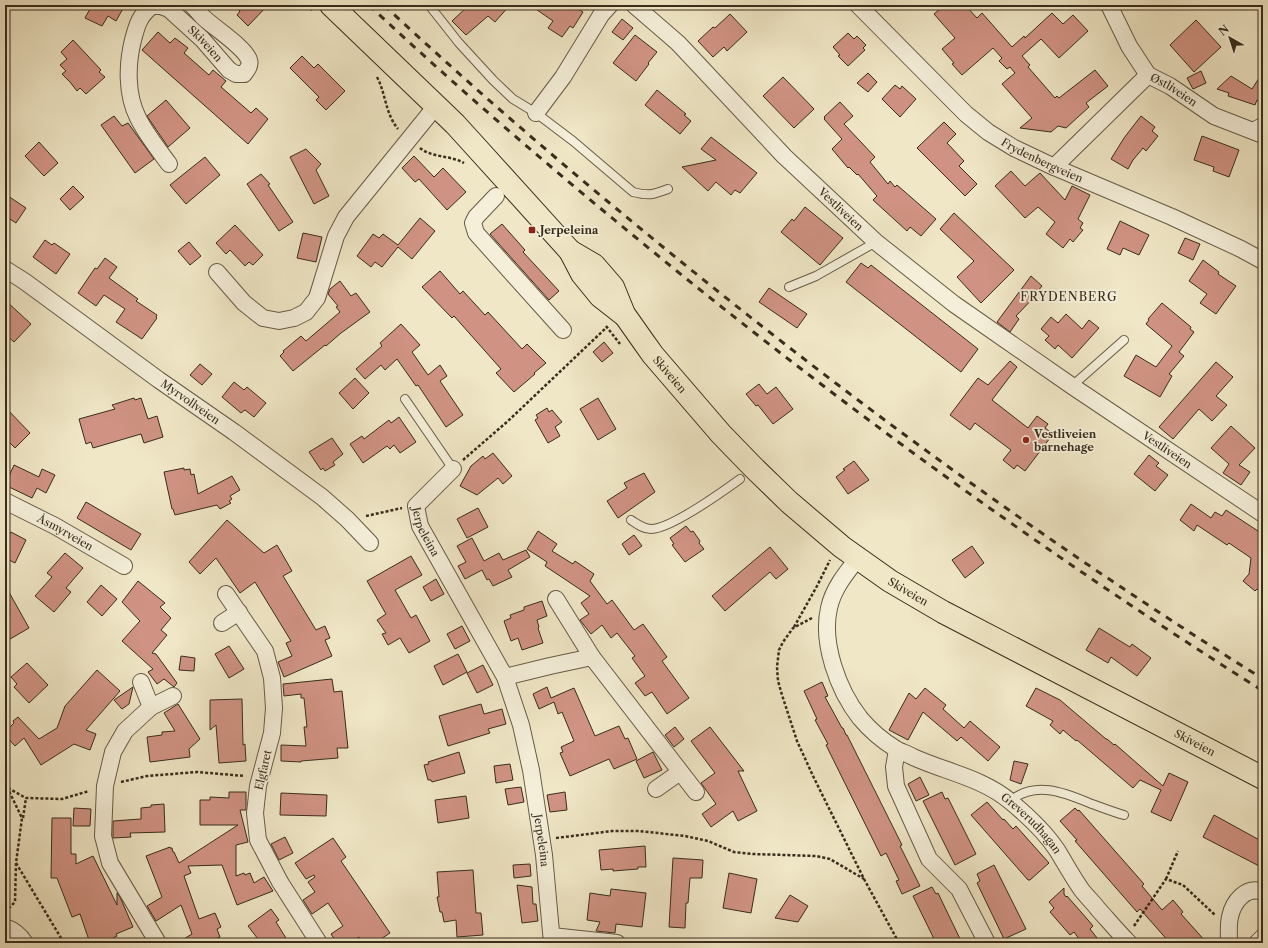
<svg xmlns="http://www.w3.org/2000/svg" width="1268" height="948" viewBox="0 0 1268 948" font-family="'Libre Caslon Text',serif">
  <rect width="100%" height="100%" fill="#f0e7c6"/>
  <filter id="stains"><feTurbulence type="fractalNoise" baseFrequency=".005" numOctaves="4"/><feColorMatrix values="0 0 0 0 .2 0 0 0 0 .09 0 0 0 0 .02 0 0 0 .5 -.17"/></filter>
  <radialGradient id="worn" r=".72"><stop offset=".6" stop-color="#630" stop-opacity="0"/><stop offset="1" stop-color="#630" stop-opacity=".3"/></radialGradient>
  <path fill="#d09383" stroke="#382c1c" d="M87,5H125L116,21L108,16L102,26L85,18L91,7Z
    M233,5H268L248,26L237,15L240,11Z
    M469,5H510L495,22L488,16L466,35L452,21Z
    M530,5H572L583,12L573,28L570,26L562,37L548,28L553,21Z
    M945,5H965L977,18L982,13L1012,47L1024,36L1025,38L1052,13L1063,24L1073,15L1088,31L1059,58L1041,39L1022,56L1030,65L1028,67L1055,98L1057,96L1059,98L1095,70L1108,86L1086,103L1089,107L1066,128L1058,126L1051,132L1020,128L1032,118L1002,84L1015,73L1010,67L1007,69L999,61L1002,58L993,48L962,75L952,64L954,63L942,49L955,38L934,14Z
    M730,14L747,32L727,51L724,47L713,57L698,41L713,27L715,28Z
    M622,19L633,28L623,40L612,32Z
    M1196,20L1221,47L1194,72L1170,45Z
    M158,32L170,43L175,38L188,48L184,53L209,75L213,70L226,81L221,87L251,113L256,108L268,119L248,144L142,50Z
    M848,33L854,39L857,36L866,45L863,48L865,50L848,66L838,56L840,55L833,47Z
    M635,35L657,52L648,63L649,64L636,81L613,63Z
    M73,40L101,70L99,72L105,77L86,94L80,88L77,91L70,82L62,74L66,71L60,65L67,59L61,52Z
    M302,56L314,68L318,64L345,91L326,110L316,100L319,97L290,68Z
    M1201,71L1206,83L1193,89L1187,78Z
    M1263,72V102L1257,100L1255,105L1228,96L1229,93L1217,89L1231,76L1252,89Z
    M868,73L877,82L868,92L857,83Z
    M783,77L814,109L794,128L763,96Z
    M895,85L900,89L902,86L916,99L900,117L882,99Z
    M657,90L686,114L684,115L691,121L680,134L645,105Z
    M166,100L190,128L168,147L147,116Z
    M840,102L853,116L844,124L875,157L870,162L888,184L890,181L895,187L897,185L936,219L921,236L910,227L907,231L873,200L877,196L858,174L857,175L849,167L848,168L832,149L842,139L824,119L825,118L824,117Z
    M114,116L122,126L128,123L154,159L135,173L101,125Z
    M1141,116L1155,127L1152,131L1158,136L1146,151L1143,148L1133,160L1128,169L1111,159L1124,138Z
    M944,122L956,134L947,143L964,161L959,166L977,184L965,196L917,148Z
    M1202,136L1239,150L1229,177L1213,171L1214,167L1194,160Z
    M711,137L757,173L740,193L735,190L731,195L716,182L708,191L682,167L716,160L701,149Z
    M39,142L58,163L44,176L25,156Z
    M306,149L321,164L316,170L329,196L314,204L290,157Z
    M414,156L434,177L443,168L466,192L447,210L419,179L415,182L402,168Z
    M205,157L220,175L186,204L170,185Z
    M1011,171L1025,186L1040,173L1065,200L1072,186L1090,195L1078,219L1083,223L1080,228L1083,230L1073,242L1070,239L1063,248L1046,234L1055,222L1038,207L1025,218L995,186Z
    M261,174L270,184L268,185L293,222L279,231L247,184Z
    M73,186L84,197L70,210L60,199Z
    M5,194L26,208L16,223L5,216Z
    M805,207L843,238L820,265L781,232L792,219L794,221Z
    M954,213L1014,270L981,303L957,277L974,261L940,229Z
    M420,218L435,231L412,259L398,247L382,267L375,262L371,267L357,256L373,234L379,238L383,234L398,245Z
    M1120,221L1149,235L1139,255L1123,248L1120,255L1107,249Z
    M502,224L525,250L523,252L559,291L549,300L490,234Z
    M235,225L263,255L253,265L249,262L245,266L230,250L226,254L216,243Z
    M303,233L322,237L316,262L297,258Z
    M1185,238L1200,244L1193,260L1178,253Z
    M45,240L52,245L54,243L70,254L56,274L33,257Z
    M189,242L201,256L190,265L178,251Z
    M105,258L117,267L109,278L138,299L136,301L157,315L156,317L157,318L142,339L116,322L125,309L104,295L96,306L78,293L95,268L97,269Z
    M1203,260L1219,272L1218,274L1236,286L1216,314L1200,303L1207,294L1189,281Z
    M861,263L868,268L871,265L978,349L961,372L846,282Z
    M440,271L460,294L463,291L485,315L488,312L522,349L527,344L546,363L534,373L535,374L514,392L496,373L501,369L454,316L452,318L422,287Z
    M1031,276L1042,286L1038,291L1039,292L1016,316L1019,319L1010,332L997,322Z
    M340,281L351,296L356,293L370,312L341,333L326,346L325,345L293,371L280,356L284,352L283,351L301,336L306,341L340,312L336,307L338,306L328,294L330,289Z
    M769,288L807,314L797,328L759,302Z
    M5,300L31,324L14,342L5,334Z
    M1162,303L1191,327L1190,329L1194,332L1179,352L1184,356L1169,374L1172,376L1160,397L1124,376L1136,355L1156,367L1172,346L1146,324L1149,320L1148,319Z
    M1066,314L1082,329L1089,320L1099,328L1072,358L1058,345L1055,349L1045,340L1049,336L1041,329L1051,317L1058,323Z
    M401,324L420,345L412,352L428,375L440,365L447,376L440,381L463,415L446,427L418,385L416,386L397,359L385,370L381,365L365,379L356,369L382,346L380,343Z
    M604,342L613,353L602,362L593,352Z
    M1010,361L1017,367L992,400L1028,428L1037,416L1048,424L1045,428L1053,434L1025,471L1017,465L1014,469L1003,460L1011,450L975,423L970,430L950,415L978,378L988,385Z
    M1216,362L1233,377L1216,396L1227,405L1212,421L1199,409L1173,439L1159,427Z
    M200,364L212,374L202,385L190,375Z
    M355,378L369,393L353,409L339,393Z
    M234,382L244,390L247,387L266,403L254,417L245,410L241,413L222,397Z
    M759,384L767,394L776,387L793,409L773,424L758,405L756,406L746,394Z
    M134,398L135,400L141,398L148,419L157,416L163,437L144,443L141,434L93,448L91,442L86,444L79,419L115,409L112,405Z
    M598,398L616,429L598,440L580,409Z
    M5,407L30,433L15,448L5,438Z
    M547,408L549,412L552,410L562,422L555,427L560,436L548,443L535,420L538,418L536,415Z
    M399,417L416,442L400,453L394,445L390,449L387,446L363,463L350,444L362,436L364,439L389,420L391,423Z
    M1231,426L1255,448L1239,465L1250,472L1241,485L1223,473L1229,464L1211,448Z
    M332,438L343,454L333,462L335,465L325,471L323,468L321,470L309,452Z
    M493,453L512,476L503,484L498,478L477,495L460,486L471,466L483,456L485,459Z
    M1149,455L1159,463L1156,466L1168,475L1155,491L1134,474Z
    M854,461L869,480L848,494L836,477L845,470L843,469Z
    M14,465L39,477L42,469L55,475L46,493L37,488L32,498L5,485Z
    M184,468V470L190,469L191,475L194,474L198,494L232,476L240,490L230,496L232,499L229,501L231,503L220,509L217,505L175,515L173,509H172L164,472Z
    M644,473L655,492L618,518L607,501L627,488L624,483Z
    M86,502L141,534L131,550L77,518Z
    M1191,504L1211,518L1215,512L1222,516L1226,510L1258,531L1263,532V593L1257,589L1255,591L1243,581L1249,574L1251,558L1229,543L1227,545L1197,525L1194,531L1180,520Z
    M478,508L488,527L467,538L457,519Z
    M227,520L264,553L277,545L292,571L283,576L316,630L325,626L330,638L325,640L332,656L284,677L278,662L292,656L286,643L291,641L255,582L240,593L216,558L200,574L189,562Z
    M686,526L691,532L693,531L700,541L699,543L704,549L685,562L672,545L674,544L670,538Z
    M5,531L10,534L11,532L26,540L15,563L5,558Z
    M538,531L557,544L552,551L573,564L575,561L594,574L590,581L607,604L612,600L634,630L643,624L667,657L662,661L689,698L667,714L652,692L645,696L635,683L645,676L632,658L635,656L617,633L611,638L602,625L591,634L580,620L589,614L581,603L590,596L545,566L547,562L527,549Z
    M634,535L642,546L629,555L622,544Z
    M472,538L484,561L499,553L503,560L526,550L530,557L508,570L512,577L493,586L489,579L487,580L482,570L465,579L458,566L466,562L457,546Z
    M972,546L984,563L965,578L952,560Z
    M770,547L788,569L776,579L770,572L725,611L712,596Z
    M65,553L83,568L66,588L71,592L54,612L35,596L52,577L47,573Z
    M411,556L422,575L395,590L411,618L416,615L430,641L409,653L400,638L388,645L382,634L386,633L377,620L386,614L367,581Z
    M436,579L444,594L431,601L423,587Z
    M138,581L165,603L160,607L171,618L161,630L167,635L152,653L156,654L177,683L174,687L164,679L157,684L148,672L153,669L122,641L140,621L122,602Z
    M5,585L29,628L5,642Z
    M101,585L117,599L102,616L87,602Z
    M542,601L547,616L537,620L539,627L538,628L543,643L522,650L518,638L511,641L504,621L511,618L510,615L524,610V607Z
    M462,626L470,641L455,649L447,634Z
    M1099,628L1130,647L1132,644L1151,658L1137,676L1111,657L1108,663L1086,650Z
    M229,646L244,669L229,678L215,654Z
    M458,654L467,672L443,685L434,666Z
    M181,656L195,658L194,671L179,670Z
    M27,663L48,685L29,703L14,687L17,684L11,677Z
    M483,665L493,685L477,693L467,673Z
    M97,670L120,691L86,730L96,734L90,750L74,744L41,765L24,738L15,746L5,735V732L14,723L13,721L18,717L39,739L57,728L65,706Z
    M332,679L334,692L342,691L348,748H337L338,758L301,761V762L281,761V745L306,746L304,727H307L304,698H301V694L284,696L283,684Z
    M822,682L828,696L825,697L842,728H843L846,735H847L902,845L900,846L920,886L902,894L896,881L899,880L886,853L881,856L826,745L828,744L815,720L817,719L804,691Z
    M133,687L129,704L122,709L114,700Z
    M547,687L551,698L574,688L595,736L619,726L625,739L628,738L637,759L614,769L609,759L570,776L560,753L563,752L561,747L574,741L562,712L558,714L554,702L539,709L533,694Z
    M925,688L946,705L943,709L964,728L970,721L1000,747L988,761L961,737L957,741L923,712L908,740L889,730L909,693L916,699Z
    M1036,688L1060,700L1106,739H1107L1114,745L1115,744L1163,786L1169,773L1188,782L1171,821L1151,812L1161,790L1140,780L1133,788L1077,740L1076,741L1063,730L1060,734L1050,725L1053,721L1026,706Z
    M242,699L243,745L245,744L246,761L219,763L216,725L210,730V700Z
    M178,704L200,739L189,749L190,757L150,762L147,737L162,735V732L175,731L164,713Z
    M481,704L484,714L502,709L506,724L488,729L490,733L448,746L439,716Z
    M675,727L684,739L674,747L665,735Z
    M710,727L744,771H738L757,811L738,821L733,811L711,827L702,814L716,804L701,783L715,773L691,741Z
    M459,752L465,773L432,782L431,780H428L424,765L429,764L428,762Z
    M653,752L662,770L644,778L636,761Z
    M1014,761L1028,764L1021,784L1010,780Z
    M510,764L513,780L496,783L494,766Z
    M920,777L929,795L916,801L908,784Z
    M521,787L524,802L508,805L505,789Z
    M229,792H246V810H240L248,842L236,845V876L244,873L245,875L250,873L254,883L264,877L273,891L237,905L222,865L188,866L191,873L184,876L199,919L215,913L221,927L217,929L220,937L205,943H177L192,934L181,905L156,921L147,906L162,897L146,856L170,847V848H172L173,852H174L179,863L238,825H200V800H210V797L229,798Z
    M565,792L567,810L550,812L547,795Z
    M942,792L945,799L948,798L976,854L955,865L923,801Z
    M281,793L327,795L326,816L280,815Z
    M466,796L469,818L438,823L435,800Z
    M987,802L1003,820L1004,819L1013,829L1016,826L1049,863L1030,880H1028L971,815Z
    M164,804L165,832L130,833L131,837L113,838V821L141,819V808L151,807V805Z
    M74,808L91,809L90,826H73Z
    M1075,808L1078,811L1079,810L1144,884L1142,886L1162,910L1173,900L1183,912L1181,914L1207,943H1170L1140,909L1137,912L1075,841L1077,840L1060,821Z
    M1214,815L1263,842V868L1203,837Z
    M52,818H71V854H76V864L93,856L117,905V893L120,897L133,927L116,934L117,936L113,938L115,943H90L80,914L72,917L57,878H51Z
    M285,837L293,853L279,860L271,844Z
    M333,838L346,857L341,861L390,933L375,943H362L359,937L350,943H337L331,934L343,926L328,903L312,914L303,900L315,892L308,882L315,877L314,875L306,879L295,863Z
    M645,846L646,867H638V869L613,871V869L601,870L599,850Z
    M673,858L703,860L702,878H690L688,903H686L685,928L669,927Z
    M530,864L531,876L514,878L513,865Z
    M994,865L1026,929L1004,939L977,883L980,881L977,874Z
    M473,870L476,913H481L483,935L457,937L456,920L444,922L442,912H440L437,897H439L437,872Z
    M729,873L757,879L751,913L723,908Z
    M517,885L532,887L533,904H536L538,921L522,923Z
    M932,887L936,894L938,893L962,943H936L913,896Z
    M1064,888V894L1066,897L1067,896L1088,920L1093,926L1090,929L1101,943H1082L1074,932L1070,935L1050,912L1054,908L1049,902Z
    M611,889L646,893L642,927L616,924L615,933L596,931L600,922L587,920L590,893L610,896Z
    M790,895L808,906L798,922L775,918Z
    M271,909L279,920L276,922L289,943H261L248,926Z"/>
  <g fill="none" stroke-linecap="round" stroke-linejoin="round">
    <g stroke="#665b46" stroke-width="10">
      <path id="service" d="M429,5L459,43L493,80L513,99L536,113L573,141L633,192C649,196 652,195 668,189
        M1250,130L1254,126L1263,121
        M789,287L816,276L876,242
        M1072,386L1124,340
        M405,399L453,469
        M631,520C637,524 643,529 651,529C671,529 722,492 740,479
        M1010,801C1036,780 1065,793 1092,804C1103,808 1113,812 1124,815"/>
    </g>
    <g stroke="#665b46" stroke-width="18">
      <g id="minor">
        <path id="s1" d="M634,5L678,43L784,156L876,242L954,304L1072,386L1263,514"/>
        <path id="s2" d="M858,5L966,114L988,132L1014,148L1054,167L1172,217L1241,249L1263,261"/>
        <path id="s3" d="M1109,5L1129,46L1148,75L1170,86L1214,116L1263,135"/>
        <path d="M536,113L563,77L601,15L610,5"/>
        <path id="s4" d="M169,164C158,149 146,134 138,118C126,94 127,64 133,40C137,25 139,16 152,6H161L169,9L202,39L229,70L236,74H244C247,70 251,65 249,60C245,47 213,27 203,17C199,13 196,9 192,5"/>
        <path d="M1054,167L1148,75"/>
        <path d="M496,196L476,217L473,223L476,233L563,330"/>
        <path id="s5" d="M5,269L24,281L159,380L234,432L322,497L347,519L370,543"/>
        <path d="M217,272L244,303L263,318L279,321L294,318L306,312L317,298L336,236L346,217L436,106"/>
        <path id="s6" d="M453,469L416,506L420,526L505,677L521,725L531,770L544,855L552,943"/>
        <path id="s7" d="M5,501L55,526L124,566"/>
        <path id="s8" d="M858,558C846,573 833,589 829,608C821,643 838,690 860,718C870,730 883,741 896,749C901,752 908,754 913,757C946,772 983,778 1011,802C1028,816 1045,832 1057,850C1065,863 1072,876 1081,889C1086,896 1093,902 1098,909C1108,920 1118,932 1129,943"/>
        <path d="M226,594L265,651L272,678L274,708L272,733L258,786L255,813L258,840L280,882L319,943"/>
        <path d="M556,599L592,657L696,792"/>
        <path d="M222,623L239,612"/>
        <path d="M505,677L550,666L592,657"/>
        <path d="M141,682L151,707"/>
        <path d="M897,750L894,767L896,786L929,859L959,889L987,943"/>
        <path d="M656,789L680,772"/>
        <path d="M5,927C14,930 20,935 25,943"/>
        <path d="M552,936L617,943"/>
        <path d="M158,943L110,863L103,836L105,786L113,752L125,731L151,707L173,696"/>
        <path d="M1229,943C1229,935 1228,925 1230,917C1233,902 1246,885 1263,892"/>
        <path d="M1257,943L1263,937"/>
      </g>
    </g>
    <g stroke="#382c1c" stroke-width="24">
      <g id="primary">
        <path d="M331,5L455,124L475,146L570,251L582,274L600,296L623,314"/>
        <path id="s9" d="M570,251L594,265L613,287L624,314L643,341L653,355L721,434L753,467L789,502L842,547L890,581L943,612L1263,778"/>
      </g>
    </g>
    <path stroke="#382c1c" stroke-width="2.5" stroke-dasharray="3 2" stroke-linecap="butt" d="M307,5L312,10
      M377,77C386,94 385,113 398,129
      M420,148C432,158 450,155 464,163
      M606,326L620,344
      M463,460L508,421L607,327
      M366,516L402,508
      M812,618L793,628L783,642L779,650L777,667L778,681L782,695L797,741L814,778L864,879L899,943
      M794,627L817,586L830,560
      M121,782L147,776L197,772L245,776
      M5,784L8,788L26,798L62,799L89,791
      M23,818L26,798
      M556,838L612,831H639L685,836L708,841L734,852L753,854L816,856L830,859L864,879
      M16,863L64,943
      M1166,879L1178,851
      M5,912L15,902L16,863L22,818L8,789
      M1134,926L1166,879L1183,885L1215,915"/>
    <use href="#service" stroke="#f5efda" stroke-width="8"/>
    <use href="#minor" stroke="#f5efda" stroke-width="16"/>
    <use href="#primary" stroke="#f0e7c6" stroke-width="22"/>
    <path stroke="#382c1c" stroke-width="3" stroke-dasharray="7 7" stroke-linecap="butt" d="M369,5C468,98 572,186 678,272C865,423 1060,563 1263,691
      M384,5C479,94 578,178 679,260C865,411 1060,552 1263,679"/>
  </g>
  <g fill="#8f2418" stroke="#f5efda" stroke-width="1.5">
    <rect x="528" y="226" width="8" height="8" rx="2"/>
    <circle cx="1026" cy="440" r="4"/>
  </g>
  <g text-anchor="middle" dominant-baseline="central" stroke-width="3.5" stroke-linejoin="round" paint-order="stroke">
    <g font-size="11" fill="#382c1c" stroke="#f5efda">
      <text stroke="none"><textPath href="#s4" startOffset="243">Skiveien</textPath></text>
      <text stroke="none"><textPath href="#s3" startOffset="110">Østliveien</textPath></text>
      <text stroke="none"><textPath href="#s2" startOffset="243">Frydenbergveien</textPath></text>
      <text stroke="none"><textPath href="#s1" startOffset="291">Vestliveien</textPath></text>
      <text stroke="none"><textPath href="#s9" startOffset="162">Skiveien</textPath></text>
      <text stroke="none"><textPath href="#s5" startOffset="228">Myrvollveien</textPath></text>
      <text stroke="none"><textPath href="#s1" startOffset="697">Vestliveien</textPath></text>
      <text stroke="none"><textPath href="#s6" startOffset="80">Jerpeleina</textPath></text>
      <text stroke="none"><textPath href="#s7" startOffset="68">Åsmyrveien</textPath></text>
      <text stroke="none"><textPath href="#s9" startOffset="486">Skiveien</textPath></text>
      <text stroke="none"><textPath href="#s9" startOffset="810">Skiveien</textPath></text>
      <text transform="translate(263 770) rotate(-77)">Elgfaret</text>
      <text stroke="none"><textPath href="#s8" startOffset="380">Greverudhagan</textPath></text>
      <text stroke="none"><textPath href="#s6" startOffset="414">Jerpeleina</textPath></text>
    </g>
    <g font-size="11" font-weight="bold" fill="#382c1c" stroke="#f5efda" text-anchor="start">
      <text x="540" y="230">Jerpeleina</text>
      <text x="1034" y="434">Vestliveien<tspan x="1034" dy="13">barnehage</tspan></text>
    </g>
    <g font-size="12" letter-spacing="1" fill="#382c1c" stroke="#f5efda">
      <text x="1069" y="296">FRYDENBERG</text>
    </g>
  </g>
  <rect width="1268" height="948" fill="none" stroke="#f0e7c6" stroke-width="20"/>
  <rect x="6" y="6" width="1256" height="936" fill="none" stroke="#382c1c" stroke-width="2"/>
  <rect x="10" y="10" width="1248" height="928" fill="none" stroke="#382c1c"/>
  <g transform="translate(1230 38) rotate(321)" stroke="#f5efda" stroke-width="3" paint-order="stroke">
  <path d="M0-3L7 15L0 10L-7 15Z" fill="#382c1c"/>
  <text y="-6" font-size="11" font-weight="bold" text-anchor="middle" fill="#382c1c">N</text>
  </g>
  <rect width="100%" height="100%" filter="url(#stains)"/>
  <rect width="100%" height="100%" fill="url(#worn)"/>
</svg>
